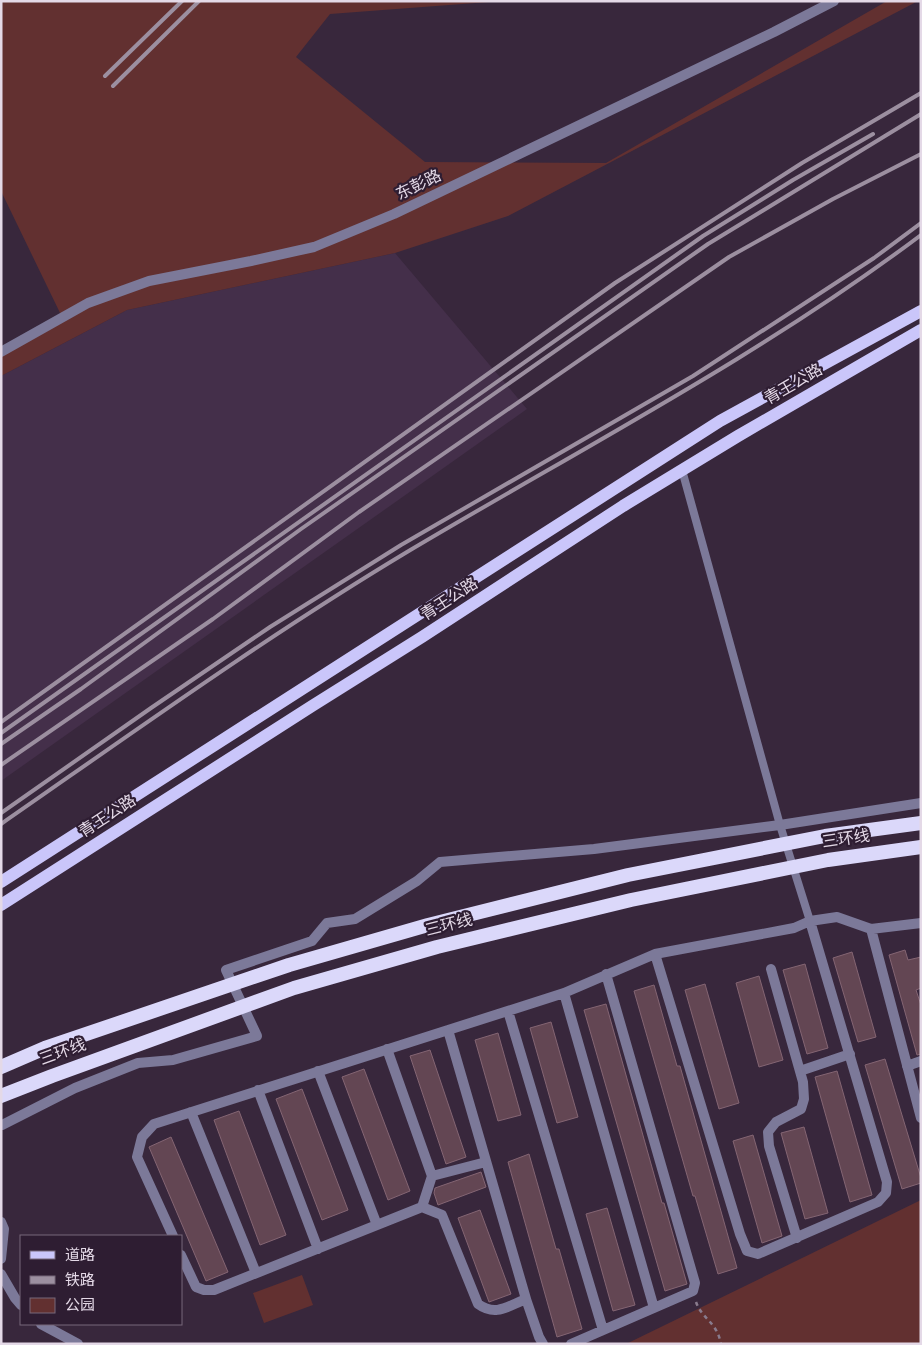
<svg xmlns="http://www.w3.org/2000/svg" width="922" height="1345" viewBox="0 0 922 1345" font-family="Overpass,'Noto Sans SC',sans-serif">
  <rect width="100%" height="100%" fill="#38273c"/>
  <path fill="#442f4a" d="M395,253L527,409L1,781V376L127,310Z"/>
  <path fill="#623030" d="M1,1H502L330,14L296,57L425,162L606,163L887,1H918L508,216L395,253L127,310L1,376V351L62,317L1,191Z
    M921,1200V1344H626Z
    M302,1275L313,1305L264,1323L253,1293Z"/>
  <path fill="#634653" stroke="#846573" d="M905,950L908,960L921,957V988L916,990L921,1005V1054L917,1055L889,955Z
    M852,952L876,1037L858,1042L833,958Z
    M805,964L828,1048L807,1054L783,970Z
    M759,976L783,1060L759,1067L736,983Z
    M705,984L739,1103L719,1109L685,990Z
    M654,985L677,1066H680L737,1268L718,1274L695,1196H693L634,991Z
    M606,1004L662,1203H664L687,1284L665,1291L584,1010Z
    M551,1022L578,1117L557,1123L530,1028Z
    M498,1033L521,1115L498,1121L475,1040Z
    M430,1050L466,1157L446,1164L410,1056Z
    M885,1059L921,1178V1183L902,1189L865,1065Z
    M364,1069L410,1191L388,1200L342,1077Z
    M837,1071L872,1195L850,1202L815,1077Z
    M302,1089L348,1210L322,1220L276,1099Z
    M239,1111L286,1235L260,1245L214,1120Z
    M804,1127L828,1213L805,1219L781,1133Z
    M753,1135L782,1236L762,1243L733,1141Z
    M171,1137L228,1272L206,1281L149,1147Z
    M529,1154L556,1249H559L582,1329L557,1337L508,1162Z
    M481,1172L486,1187L438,1205L434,1193L435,1188Z
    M607,1208L635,1305L613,1311L586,1214Z
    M480,1210L511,1294L489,1302L458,1218Z"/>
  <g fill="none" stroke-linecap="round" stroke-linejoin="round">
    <path stroke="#897b8d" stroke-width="2.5" stroke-dasharray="4 4" stroke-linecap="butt" d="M696,1302C702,1319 717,1322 721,1344"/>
    <path stroke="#7c7999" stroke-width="8" d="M682,470L780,825L810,921"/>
    <path stroke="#7c7999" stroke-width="10" d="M871,929L921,1118
      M655,954L740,1234L747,1251L758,1254L878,1202L886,1193L887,1182L810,921
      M771,969L803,1082L804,1099L801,1109L776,1122L768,1132L769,1146L797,1238
      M564,993L654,1308
      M508,1011L603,1330
      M448,1030L526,1299
      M387,1049L432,1176L422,1207
      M907,1066L921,1061
      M318,1071L377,1225
      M800,1071L850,1054
      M258,1090L318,1249
      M191,1112L256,1273
      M2,1125L75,1088L138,1063L173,1060L257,1036L226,970L312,941L327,923L355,919L417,881L440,862L594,849L780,825L921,803
      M432,1176L486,1162
      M1,1222L4,1229L1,1259
      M173,1236L137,1157L142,1137L154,1124L564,993L655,954L794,928L810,921L837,917L871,929L921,923
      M181,1255L196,1287L204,1290H214L422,1207L442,1215L478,1304C496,1317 508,1306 526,1299L539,1337L543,1344
      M1,1274L15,1298L21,1305
      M41,1324L78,1344
      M571,1344L693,1291L695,1283L606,974"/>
    <path stroke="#7c7999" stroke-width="10" d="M1,352L88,303L149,281L251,261L314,247L394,214L774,32L834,1"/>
    <path stroke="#cac6fa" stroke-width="12" d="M1,882L720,421L921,311
      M1,905L312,706L422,637L623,506L738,436L921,330"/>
    <path stroke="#9c8fa0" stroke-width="4" d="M105,76L182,1
      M113,86L199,1
      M1,722L615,283L802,163L921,93
      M1,733L703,236L793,180L873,134
      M1,744L81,689L301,529L708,244L921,114
      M1,765L213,619L359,512L729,257L833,199L921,154
      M1,813L151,708L270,627L401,545L693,376L874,258L921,223
      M1,824C135,731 267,636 407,552C580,449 760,356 921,235"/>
    <path stroke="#dbd8fa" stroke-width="14" d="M1,1067L45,1048L289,965L428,925L628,875L825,836L921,823
      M1,1096L52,1076L294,988L437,947L631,900L828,860L921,847"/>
  </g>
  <g text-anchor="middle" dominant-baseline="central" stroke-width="4.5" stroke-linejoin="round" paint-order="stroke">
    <g font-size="16" fill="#e4d9e7" stroke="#2e1d32">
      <text transform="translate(419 186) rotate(-26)">东彭路</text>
      <text transform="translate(794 385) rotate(-30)">青王公路</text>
      <text transform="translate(450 600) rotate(-33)">青王公路</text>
      <text transform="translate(108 817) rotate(-33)">青王公路</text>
      <text transform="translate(846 840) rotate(-8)">三环线</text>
      <text transform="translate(449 926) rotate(-14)">三环线</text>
      <text transform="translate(63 1053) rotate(-20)">三环线</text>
    </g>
  </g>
  <rect width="922" height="1345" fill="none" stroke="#e4d9e7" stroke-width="5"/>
  <rect x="20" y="1235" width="162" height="90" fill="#2e1d32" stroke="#77687a"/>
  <rect x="30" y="1251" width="25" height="8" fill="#cac6fa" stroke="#77687a"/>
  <text x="65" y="1260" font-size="15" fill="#e4d9e7">道路</text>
  <rect x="30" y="1276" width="25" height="8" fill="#9c8fa0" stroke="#77687a"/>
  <text x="65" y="1285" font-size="15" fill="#e4d9e7">铁路</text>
  <rect x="30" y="1298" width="25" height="15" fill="#623030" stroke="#77687a"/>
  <text x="65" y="1310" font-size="15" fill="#e4d9e7">公园</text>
</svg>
